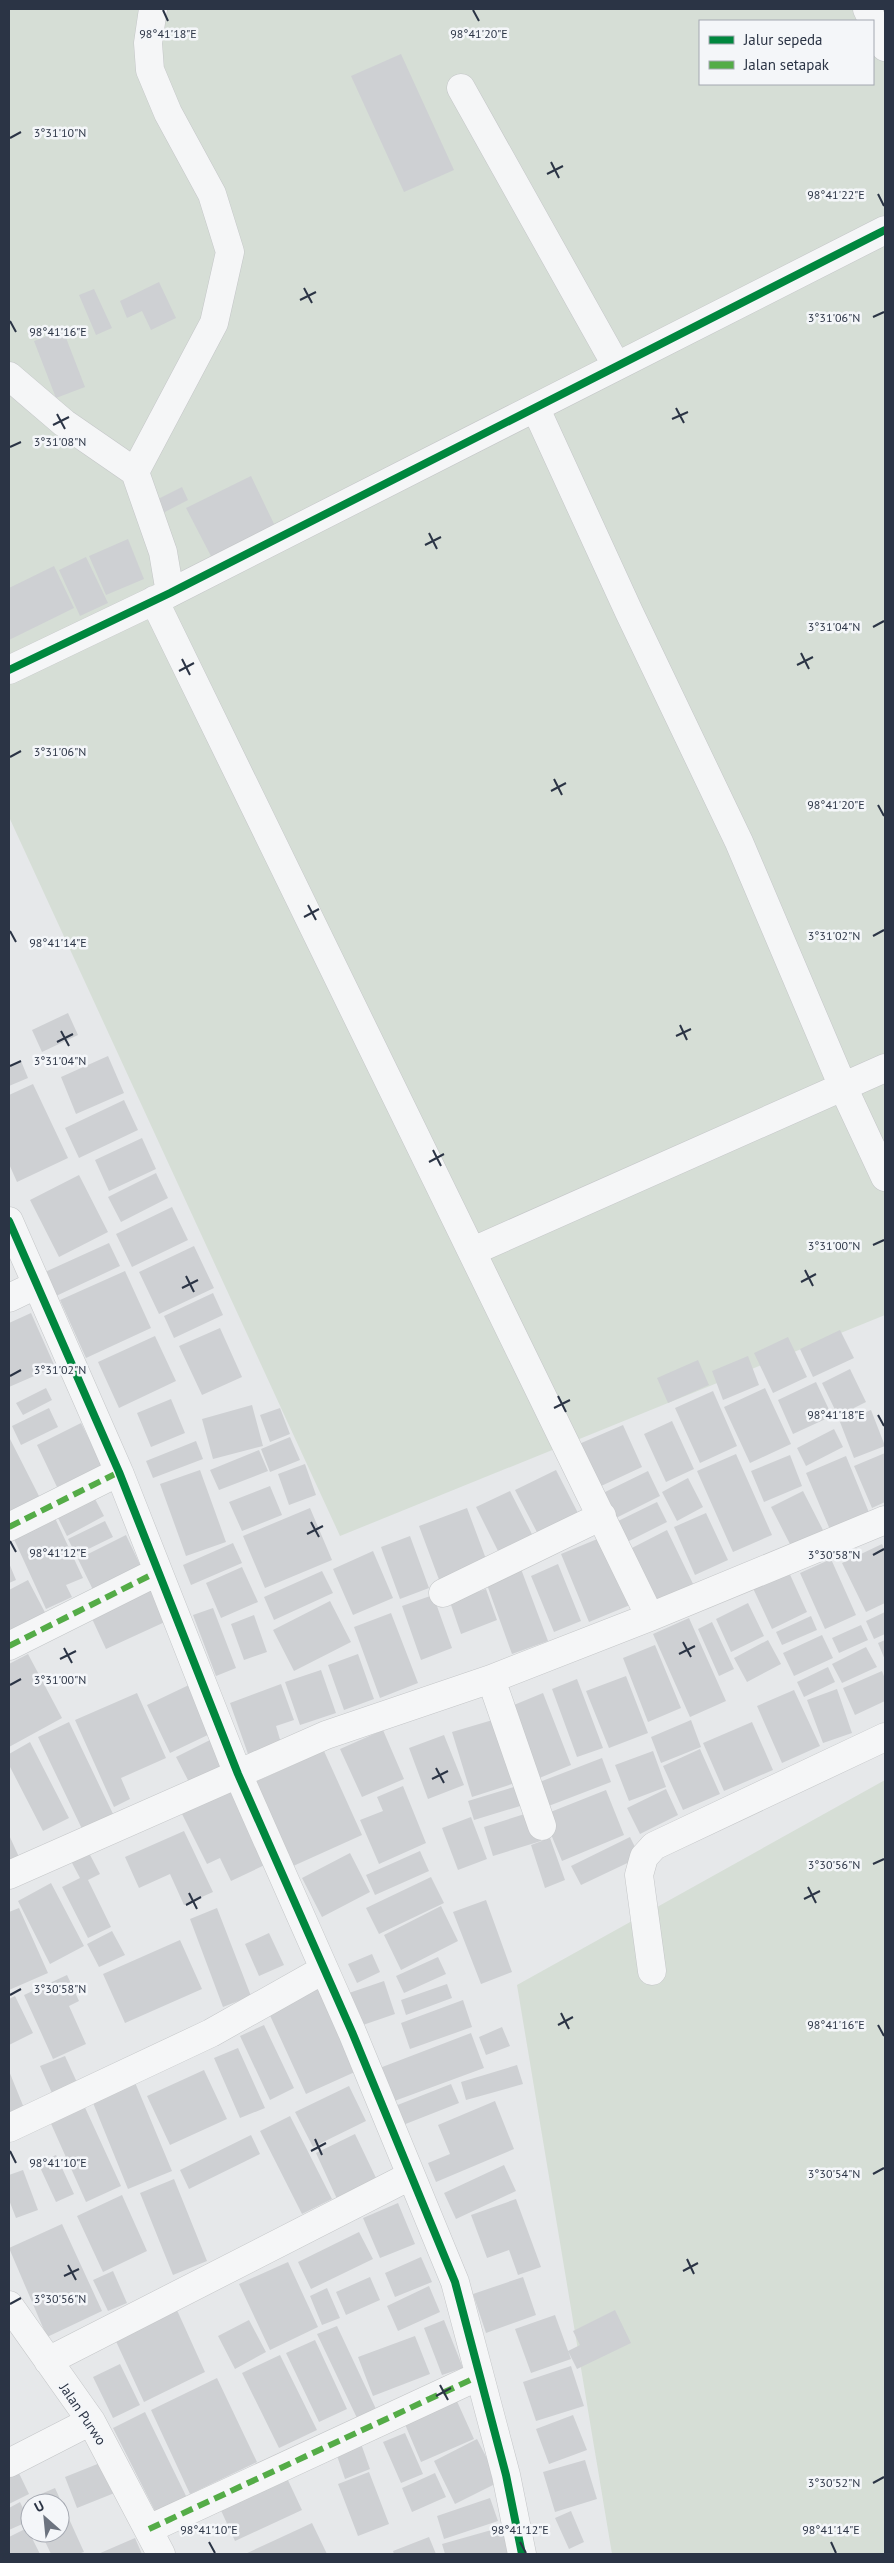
<svg xmlns="http://www.w3.org/2000/svg" width="894" height="2563" viewBox="0 0 894 2563" font-family="'PT Sans',sans-serif">
  <rect width="100%" height="100%" fill="#e6e8ea"/>
  <path fill="#d6ded6" fill-rule="evenodd" d="M9,9H885V1315L340,1536L9,817ZM700,21H873V84H700Z
    M885,1780V2554H612L517,1985Z"/>
  <path fill="#ced0d3" d="M401,54L454,170L404,192L351,76Z
    M159,282L176,318L151,330L142,311L127,318L120,301Z
    M94,289L112,328L96,335L79,295Z
    M63,330L85,387L56,398L34,341Z
    M251,476L275,526L212,558L186,508Z
    M182,487L188,500L161,514L154,501Z
    M128,539L144,579L106,595L89,556Z
    M86,557L108,603L80,616L59,570Z
    M54,566L74,608L9,640V588Z
    M68,1013L78,1035L42,1052L32,1030Z
    M108,1056L124,1093L76,1114L61,1077Z
    M21,1061L28,1078L9,1086V1066Z
    M33,1084L68,1158L17,1182L9,1164V1095Z
    M124,1100L138,1130L79,1158L65,1128Z
    M142,1138L156,1169L109,1191L95,1160Z
    M156,1173L168,1198L121,1222L108,1197Z
    M79,1175L108,1232L59,1257L30,1200Z
    M172,1207L188,1240L132,1267L116,1234Z
    M109,1243L120,1266L56,1296L45,1272Z
    M194,1246L214,1288L159,1314L139,1272Z
    M125,1271L151,1328L86,1358L60,1300Z
    M213,1293L223,1315L174,1338L164,1316Z
    M31,1313L55,1367L9,1387V1323Z
    M220,1328L242,1377L202,1395L179,1346Z
    M840,1330L854,1358L813,1377L800,1349Z
    M155,1336L176,1381L119,1408L98,1362Z
    M788,1337L807,1377L773,1393L754,1353Z
    M748,1356L759,1385L723,1400L712,1371Z
    M698,1360L709,1385L668,1403L657,1378Z
    M850,1369L866,1402L838,1416L822,1383Z
    M816,1382L832,1416L793,1434L778,1400Z
    M46,1388L52,1400L23,1415L16,1403Z
    M765,1388L791,1444L750,1463L724,1407Z
    M713,1391L737,1446L700,1463L675,1408Z
    M171,1399L185,1433L151,1447L137,1413Z
    M252,1405L263,1446L213,1459L202,1419Z
    M49,1408L58,1427L21,1445L12,1426Z
    M280,1408L290,1434L270,1442L260,1415Z
    M871,1410L885,1446L854,1458L840,1422Z
    M672,1421L694,1469L666,1482L644,1434Z
    M81,1423L102,1465L57,1487L37,1445Z
    M623,1425L642,1467L599,1487L579,1444Z
    M834,1429L843,1447L806,1466L797,1448Z
    M9,1437L40,1498L9,1512Z
    M290,1437L300,1460L270,1472L261,1449Z
    M196,1441L203,1459L153,1478L146,1461Z
    M259,1450L268,1471L219,1490L210,1470Z
    M885,1453V1502L872,1508L854,1466Z
    M736,1454L772,1535L733,1552L697,1471Z
    M790,1455L802,1486L764,1502L751,1471Z
    M846,1456L870,1515L831,1532L806,1473Z
    M305,1464L316,1495L289,1505L278,1474Z
    M200,1470L226,1542L186,1556L160,1484Z
    M556,1470L579,1515L539,1536L515,1490Z
    M648,1471L660,1496L614,1519L601,1494Z
    M688,1478L703,1507L677,1521L662,1492Z
    M270,1486L282,1515L242,1531L229,1502Z
    M510,1491L536,1542L502,1559L476,1507Z
    M803,1491L824,1532L792,1548L771,1507Z
    M95,1499L104,1516L67,1536L58,1518Z
    M657,1502L667,1522L627,1542L616,1522Z
    M310,1508L332,1560L265,1588L243,1536Z
    M467,1508L489,1567L441,1585L419,1526Z
    M706,1513L728,1560L695,1575L674,1527Z
    M55,1518L83,1578L66,1585L72,1597L46,1609L13,1537Z
    M105,1521L113,1537L76,1555L68,1539Z
    M667,1530L695,1588L656,1607L628,1550Z
    M126,1535L144,1573L96,1596L78,1559Z
    M607,1535L635,1603L589,1622L561,1554Z
    M410,1536L429,1588L400,1599L381,1547Z
    M233,1543L242,1563L191,1585L183,1565Z
    M882,1544L885,1550V1603L866,1612L842,1563Z
    M373,1551L393,1598L353,1615L333,1569Z
    M831,1559L856,1615L825,1629L800,1573Z
    M9,1563L16,1580L9,1583Z
    M558,1564L581,1621L554,1632L531,1576Z
    M242,1567L258,1602L221,1618L206,1583Z
    M787,1568L807,1612L772,1629L751,1584Z
    M521,1569L548,1641L512,1654L486,1582Z
    M322,1571L333,1593L274,1620L264,1597Z
    M28,1580L49,1620L13,1638L9,1630V1590Z
    M149,1582L167,1621L106,1649L88,1610Z
    M486,1589L497,1620L461,1634L450,1602Z
    M433,1595L452,1648L421,1660L402,1606Z
    M330,1601L351,1642L294,1671L273,1630Z
    M748,1603L764,1636L731,1652L716,1619Z
    M213,1608L236,1668L216,1676L193,1615Z
    M885,1612V1634L874,1639L866,1621Z
    M391,1613L418,1683L380,1698L354,1627Z
    M254,1615L267,1652L244,1660L231,1624Z
    M811,1616L817,1630L782,1645L776,1632Z
    M689,1618L726,1701L690,1717L653,1634Z
    M712,1622L734,1669L719,1676L698,1629Z
    M861,1625L868,1640L839,1653L832,1638Z
    M822,1635L833,1658L794,1676L783,1653Z
    M768,1640L781,1664L747,1682L734,1658Z
    M885,1640V1660L878,1643Z
    M655,1645L681,1708L648,1722L623,1658Z
    M866,1647L877,1667L842,1683L832,1664Z
    M28,1654L62,1718L9,1747V1664Z
    M358,1654L374,1699L344,1710L328,1665Z
    M828,1667L835,1682L804,1697L797,1682Z
    M321,1670L336,1713L300,1725L285,1682Z
    M882,1671L885,1679V1701L855,1715L843,1688Z
    M626,1676L648,1733L609,1748L586,1691Z
    M577,1679L603,1748L577,1757L552,1689Z
    M191,1684L214,1732L170,1753L147,1705Z
    M281,1684L294,1720L276,1726L281,1743L248,1754L230,1703Z
    M837,1689L852,1733L823,1743L807,1700Z
    M794,1690L820,1746L782,1763L757,1706Z
    M137,1693L166,1758L121,1778L130,1799L114,1807L75,1720Z
    M543,1693L571,1765L537,1779L509,1707Z
    M496,1719L515,1783L472,1797L452,1732Z
    M691,1720L701,1747L661,1763L651,1737Z
    M69,1722L114,1816L83,1831L38,1737Z
    M752,1722L773,1770L724,1791L703,1743Z
    M383,1730L404,1779L362,1797L340,1749Z
    M444,1735L464,1785L428,1799L409,1748Z
    M216,1737L230,1764L190,1784L176,1757Z
    M30,1742L69,1818L43,1831L9,1765V1754Z
    M700,1749L720,1794L683,1810L663,1766Z
    M324,1751L362,1835L291,1867L253,1783Z
    M653,1751L666,1787L629,1801L615,1765Z
    M602,1758L611,1782L546,1807L537,1783Z
    M524,1784L530,1803L474,1820L468,1801Z
    M403,1786L426,1843L379,1864L360,1820L383,1811L377,1797Z
    M236,1788L271,1862L231,1881L220,1858L207,1864L182,1814Z
    M666,1789L678,1815L640,1834L627,1808Z
    M606,1790L624,1835L562,1861L543,1815Z
    M531,1812L541,1841L493,1856L484,1827Z
    M471,1817L487,1859L458,1870L442,1828Z
    M184,1831L213,1892L184,1905L170,1874L139,1888L125,1857Z
    M9,1835L19,1857L9,1861Z
    M630,1837L640,1857L581,1885L571,1866Z
    M550,1838L565,1880L545,1888L531,1845Z
    M420,1851L429,1871L375,1895L366,1875Z
    M89,1853L100,1874L88,1880L111,1927L88,1938L62,1887L80,1878L71,1861Z
    M350,1853L370,1892L322,1917L302,1878Z
    M431,1877L444,1903L379,1934L366,1908Z
    M51,1883L84,1946L50,1964L18,1901Z
    M486,1900L512,1972L481,1984L453,1912Z
    M441,1906L458,1941L401,1970L384,1935Z
    M19,1908L48,1973L9,1990V1912Z
    M217,1908L251,1996L223,2007L190,1919Z
    M112,1931L125,1955L99,1967L87,1944Z
    M269,1933L284,1965L259,1976L245,1944Z
    M180,1940L202,1989L125,2023L103,1974Z
    M372,1954L380,1972L357,1983L348,1964Z
    M438,1957L446,1974L404,1993L396,1976Z
    M67,1975L79,2001L69,2006L86,2044L53,2059L24,1995Z
    M384,1981L395,2014L360,2026L349,1993Z
    M447,1984L452,1998L406,2015L401,2000Z
    M318,1986L357,2071L306,2094L267,2009Z
    M15,1996L33,2033L9,2045V1999Z
    M463,2000L472,2027L410,2049L401,2023Z
    M264,2025L294,2088L270,2100L240,2036Z
    M502,2027L510,2046L486,2055L479,2037Z
    M471,2033L484,2068L389,2103L377,2069Z
    M238,2048L265,2108L240,2118L214,2058Z
    M65,2056L80,2089L55,2100L40,2066Z
    M517,2065L523,2084L466,2100L461,2082Z
    M204,2070L227,2119L170,2145L147,2096Z
    M9,2071L24,2108L9,2115Z
    M134,2080L172,2171L128,2189L91,2098Z
    M451,2084L459,2103L403,2125L395,2106Z
    M349,2086L366,2121L313,2147L295,2112Z
    M82,2101L121,2186L86,2202L48,2117Z
    M495,2101L514,2149L436,2182L428,2163L450,2154L438,2125Z
    M290,2116L332,2199L302,2214L260,2131Z
    M355,2134L377,2180L337,2199L316,2153Z
    M251,2135L260,2154L189,2189L180,2170Z
    M56,2155L74,2194L56,2202L38,2163Z
    M504,2165L516,2191L456,2219L444,2193Z
    M23,2170L38,2210L16,2218L9,2200V2175Z
    M174,2179L207,2261L173,2275L140,2193Z
    M122,2195L147,2251L103,2272L77,2216Z
    M516,2199L541,2267L518,2275L509,2250L487,2258L471,2215Z
    M398,2203L415,2244L380,2258L363,2218Z
    M62,2224L102,2311L47,2337L9,2248Z
    M359,2232L373,2259L311,2289L298,2262Z
    M421,2257L432,2282L395,2297L385,2273Z
    M288,2262L318,2327L270,2350L239,2284Z
    M113,2271L127,2303L108,2311L93,2280Z
    M370,2277L380,2300L346,2315L336,2292Z
    M523,2277L536,2315L486,2333L473,2294Z
    M429,2286L440,2312L398,2331L387,2306Z
    M327,2288L340,2318L322,2325L310,2296Z
    M176,2308L205,2372L144,2402L114,2337Z
    M615,2310L631,2343L577,2369L568,2351L580,2345L573,2331Z
    M555,2315L571,2359L531,2373L515,2329Z
    M249,2320L266,2352L235,2369L218,2336Z
    M444,2320L463,2368L442,2375L424,2328Z
    M337,2326L376,2409L357,2418L317,2334Z
    M415,2336L430,2374L373,2396L358,2357Z
    M315,2340L347,2409L319,2422L286,2353Z
    M280,2355L317,2430L279,2448L242,2373Z
    M120,2364L140,2405L113,2418L93,2377Z
    M571,2366L584,2406L536,2421L523,2382Z
    M217,2378L257,2462L190,2494L151,2410Z
    M456,2399L474,2439L421,2462L404,2422Z
    M145,2412L188,2500L157,2515L113,2428Z
    M573,2415L587,2450L549,2464L536,2429Z
    M405,2433L423,2474L401,2483L383,2442Z
    M359,2438L370,2469L345,2479L334,2447Z
    M477,2439L499,2482L455,2504L434,2461Z
    M585,2460L597,2499L555,2512L543,2472Z
    M105,2461L117,2492L77,2508L65,2477Z
    M16,2467L29,2494L9,2504V2470Z
    M369,2472L389,2524L358,2536L338,2484Z
    M435,2473L446,2497L412,2512L402,2488Z
    M286,2476L302,2510L235,2541L219,2506Z
    M55,2488L84,2552L78,2554H51L41,2533H60V2503H30V2507L27,2500Z
    M490,2498L498,2521L444,2539L437,2516Z
    M20,2502L29,2521L9,2530V2508Z
    M571,2511L584,2542L569,2549L555,2518Z
    M312,2523L327,2554H245Z
    M502,2527L509,2553L445,2554L442,2544Z
    M27,2528L40,2554H9V2537Z
    M429,2537L436,2554H394L393,2551Z
    M135,2538L142,2554H98Z"/>
  <g fill="none" stroke-linecap="round" stroke-linejoin="round">
    <g stroke="#c4c6c8" stroke-width="29">
      <path id="minor" d="M867,9L885,47
        M461,88L616,365
        M9,376L64,423L135,472L163,552L170,593
        M536,409L629,612L739,842L843,1087L885,1177
        M135,472L214,323L230,252L212,194L168,113L150,70L148,43L153,9
        M154,600L650,1617
        M9,670L170,593L885,230
        M9,1221L119,1472L238,1774L352,2032L455,2282L506,2475L522,2554
        M473,1251L885,1068
        M9,1298L36,1285
        M9,1527L119,1472
        M443,1593L602,1516
        M9,1646L157,1572
        M491,1679L542,1826
        M9,1875L326,1735L491,1679L650,1617L885,1520
        M652,1971L639,1875L644,1857L654,1846L885,1737
        M9,2128L211,2033L323,1970
        M9,2305L91,2421L161,2554
        M48,2361L410,2176
        M9,2463L91,2421
        M149,2529L479,2376"/>
    </g>
    <use href="#minor" stroke="#f5f6f7" stroke-width="28"/>
    <path stroke="#54ac47" stroke-width="6" stroke-dasharray="12 6" stroke-linecap="butt" d="M9,1527L119,1472
      M9,1646L157,1572
      M149,2529L479,2376"/>
    <g stroke="#f4f6f9" stroke-width="11">
      <path id="cycleway" d="M9,670L170,593L885,230
        M9,1221L119,1472L238,1774L352,2032L455,2282L506,2475L522,2554"/>
    </g>
    <use href="#cycleway" stroke="#00873e" stroke-width="8"/>
  </g>
  <path fill="none" stroke="#2b3445" stroke-width="2" d="M163,10L168,21M473,10L479,21M10,138L21,132M551,162L559,178M547,174L563,166M878,194L884,206M304,288L312,303M300,300L316,292M873,317L884,312M10,321L16,332M676,408L684,423M57,414L65,429M672,419L688,412M53,425L69,417M10,447L21,442M429,533L437,549M425,545L441,537M873,627L884,621M801,653L809,669M182,659L190,675M797,665L813,657M179,671L194,663M10,757L21,751M554,779L562,795M551,791L566,783M878,805L884,816M308,905L316,920M304,917L319,909M10,931L16,942M873,936L884,930M680,1025L687,1040M61,1031L69,1046M676,1036L691,1029M57,1042L73,1034M10,1066L21,1061M433,1150L441,1166M429,1162L444,1154M873,1245L884,1240M805,1270L813,1286M186,1276L194,1292M801,1282L816,1274M182,1288L198,1280M10,1376L21,1370M558,1396L566,1412M554,1408L570,1400M878,1415L884,1426M311,1522L319,1537M307,1534L323,1526M10,1541L16,1552M873,1555L884,1549M683,1642L691,1657M64,1648L72,1663M679,1654L695,1646M60,1659L76,1651M10,1685L21,1679M436,1768L444,1783M432,1779L448,1771M873,1864L884,1859M808,1887L816,1903M189,1893L197,1909M804,1899L820,1891M186,1905L201,1897M10,1995L21,1989M561,2013L569,2029M558,2025L573,2017M878,2025L884,2036M315,2139L322,2155M10,2151L16,2163M311,2151L326,2143M873,2174L884,2168M687,2259L694,2274M68,2265L76,2280M683,2271L698,2263M64,2276L79,2269M10,2304L21,2298M440,2385L448,2400M436,2396L451,2388M873,2483L884,2477M209,2542L215,2553M520,2542L526,2553M831,2542L836,2553"/>
  <g text-anchor="middle" dominant-baseline="central" stroke-width="5" stroke-linejoin="round" paint-order="stroke">
    <g font-size="14" fill="#2b3445" stroke="#f4f6f9">
      <text transform="translate(83 2414) rotate(56)">Jalan Purwo</text>
    </g>
  </g>
  <g font-size="12" text-anchor="middle" fill="#2b3445" stroke="#f4f6f9" stroke-width="5" stroke-linejoin="round" paint-order="stroke">
    <text x="168" y="38">98°41'18"E</text>
    <text x="479" y="38">98°41'20"E</text>
    <text x="60" y="137">3°31'10"N</text>
    <text x="836" y="199">98°41'22"E</text>
    <text x="834" y="322">3°31'06"N</text>
    <text x="58" y="336">98°41'16"E</text>
    <text x="60" y="446">3°31'08"N</text>
    <text x="834" y="631">3°31'04"N</text>
    <text x="60" y="756">3°31'06"N</text>
    <text x="836" y="809">98°41'20"E</text>
    <text x="834" y="940">3°31'02"N</text>
    <text x="58" y="947">98°41'14"E</text>
    <text x="60" y="1065">3°31'04"N</text>
    <text x="834" y="1250">3°31'00"N</text>
    <text x="60" y="1374">3°31'02"N</text>
    <text x="836" y="1419">98°41'18"E</text>
    <text x="58" y="1557">98°41'12"E</text>
    <text x="834" y="1559">3°30'58"N</text>
    <text x="60" y="1684">3°31'00"N</text>
    <text x="834" y="1869">3°30'56"N</text>
    <text x="60" y="1993">3°30'58"N</text>
    <text x="836" y="2029">98°41'16"E</text>
    <text x="58" y="2167">98°41'10"E</text>
    <text x="834" y="2178">3°30'54"N</text>
    <text x="60" y="2303">3°30'56"N</text>
    <text x="834" y="2487">3°30'52"N</text>
    <text x="209" y="2534">98°41'10"E</text>
    <text x="520" y="2534">98°41'12"E</text>
    <text x="831" y="2534">98°41'14"E</text>
  </g>
  <rect width="894" height="2563" fill="none" stroke="#2b3445" stroke-width="20"/>
  <rect x="699" y="20" width="175" height="65" fill="#f4f6f9" stroke="#a4a8b1"/>
  <rect x="709" y="36" width="25" height="8" fill="#00873e" stroke="#a4a8b1"/>
  <text x="744" y="45" font-size="15" fill="#2b3445">Jalur sepeda</text>
  <rect x="709" y="61" width="25" height="8" fill="#54ac47" stroke="#a4a8b1"/>
  <text x="744" y="70" font-size="15" fill="#2b3445">Jalan setapak</text>
  <g transform="translate(45 2518) rotate(333)"><circle r="24" fill="#f4f6f9" stroke="#a4a8b1"/>
  <path d="M0-4L9 19L0 12L-9 19Z" fill="#6c737f"/>
  <text y="-8" font-size="14" font-weight="bold" text-anchor="middle" fill="#2b3445">U</text>
  </g>
</svg>
